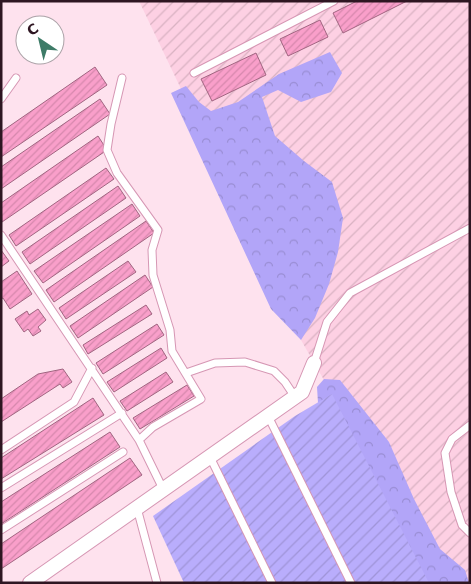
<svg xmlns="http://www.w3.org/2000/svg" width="471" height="584" viewBox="0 0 471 584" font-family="'DejaVu Sans',sans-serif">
  <defs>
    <pattern id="industrial-furrows" width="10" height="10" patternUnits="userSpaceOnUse" patternTransform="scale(1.25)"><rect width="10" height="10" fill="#fdd0e3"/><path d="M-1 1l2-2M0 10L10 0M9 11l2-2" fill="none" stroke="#d9b2c2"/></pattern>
    <pattern id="forest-crowns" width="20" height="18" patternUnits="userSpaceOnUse" patternTransform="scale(1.25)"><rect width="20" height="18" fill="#b2a5f8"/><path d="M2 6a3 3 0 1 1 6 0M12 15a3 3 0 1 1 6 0" fill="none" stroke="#998dd4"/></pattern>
    <pattern id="garden-furrows" width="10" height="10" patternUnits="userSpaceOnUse" patternTransform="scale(1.25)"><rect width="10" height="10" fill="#b9adfc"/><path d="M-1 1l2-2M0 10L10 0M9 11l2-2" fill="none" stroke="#9f94d8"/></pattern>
    <pattern id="building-hatch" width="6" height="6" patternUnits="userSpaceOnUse" patternTransform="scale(1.25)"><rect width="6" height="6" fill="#f99fca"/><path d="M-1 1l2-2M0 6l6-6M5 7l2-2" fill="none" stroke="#d688ad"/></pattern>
  </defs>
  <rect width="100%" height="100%" fill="#fee2ee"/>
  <path fill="url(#industrial-furrows)" d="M139,1H470V583H429L332,394L301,340Z"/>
  <path fill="url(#forest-crowns)" d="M330,52L342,73L331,92L301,102L278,90L262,97L275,136L304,161L332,182L343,218L338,252L329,284L315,318L301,340L271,309L171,93L186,86L199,102L211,111L238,102L279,74Z
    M324,379L340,380L389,442L414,499L440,549L465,570L469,583H417L318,403L317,387Z"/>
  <path fill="url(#garden-furrows)" d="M332,394L429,583H184L153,516L295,416Z"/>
  <path fill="url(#building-hatch)" stroke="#a16581" d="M357,1H407L343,33L333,13Z
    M320,20L328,37L288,56L280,39Z
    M256,53L266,75L212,101L201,79Z
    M95,67L107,85L1,157V132Z
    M100,99L110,114L1,189V167Z
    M98,136L107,150L2,222L1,203Z
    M106,168L114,179L16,246L9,235Z
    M118,186L126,198L30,264L22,252Z
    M132,204L140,216L43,283L34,271Z
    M146,221L154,233L54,302L46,290Z
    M1,250L9,261L1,267Z
    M128,261L136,272L66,319L59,308Z
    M17,271L32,294L10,309L3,298L1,299V282Z
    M145,275L153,287L78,338L70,326Z
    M146,305L152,314L88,354L83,345Z
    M38,309L46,320L38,327L41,331L33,336L28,329L24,332L15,319L27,311L29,315Z
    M157,324L164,335L103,374L96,363Z
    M161,348L167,358L114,392L107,382Z
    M63,369L72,382L63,388L60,384L1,422V399L38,374Z
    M166,372L173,382L127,411L120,401Z
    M187,385L194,396L140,429L133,418Z
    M93,398L104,415L1,479V458Z
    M110,432L120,447L1,524V502Z
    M130,458L142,475L1,569V544Z"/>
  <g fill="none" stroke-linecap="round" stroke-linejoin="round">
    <g stroke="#d697b4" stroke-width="9">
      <path id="lane" d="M194,73L334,1
        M122,78L111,124L107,150L117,173L158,230L152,250L153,275L170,330L172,351L201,399L153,427L139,440
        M1,99L16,78
        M1,235L139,440L163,489
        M314,363L327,322L350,293L470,228
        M186,373L215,363L245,362L274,371L285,382L295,397
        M268,416L351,583
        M470,425L452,439L445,453L451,492L462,525L470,533
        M1,450L74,402L92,368
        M210,457L272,583
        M1,488L122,413
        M137,508L157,583
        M1,530L123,452"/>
    </g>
    <g stroke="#d697b4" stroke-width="16">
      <path id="street" d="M30,583L302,392L314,363"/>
    </g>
    <use href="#lane" stroke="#fff" stroke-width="7"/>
    <use href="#street" stroke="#fff" stroke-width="14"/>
  </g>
  <rect width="471" height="584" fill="none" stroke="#2e1622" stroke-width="5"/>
  <g transform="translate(40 40) rotate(325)"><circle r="24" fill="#ffffff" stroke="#aba2a7"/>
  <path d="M0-4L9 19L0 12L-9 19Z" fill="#3d7b67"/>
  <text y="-8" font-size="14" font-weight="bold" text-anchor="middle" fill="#2e1622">С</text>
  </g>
</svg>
